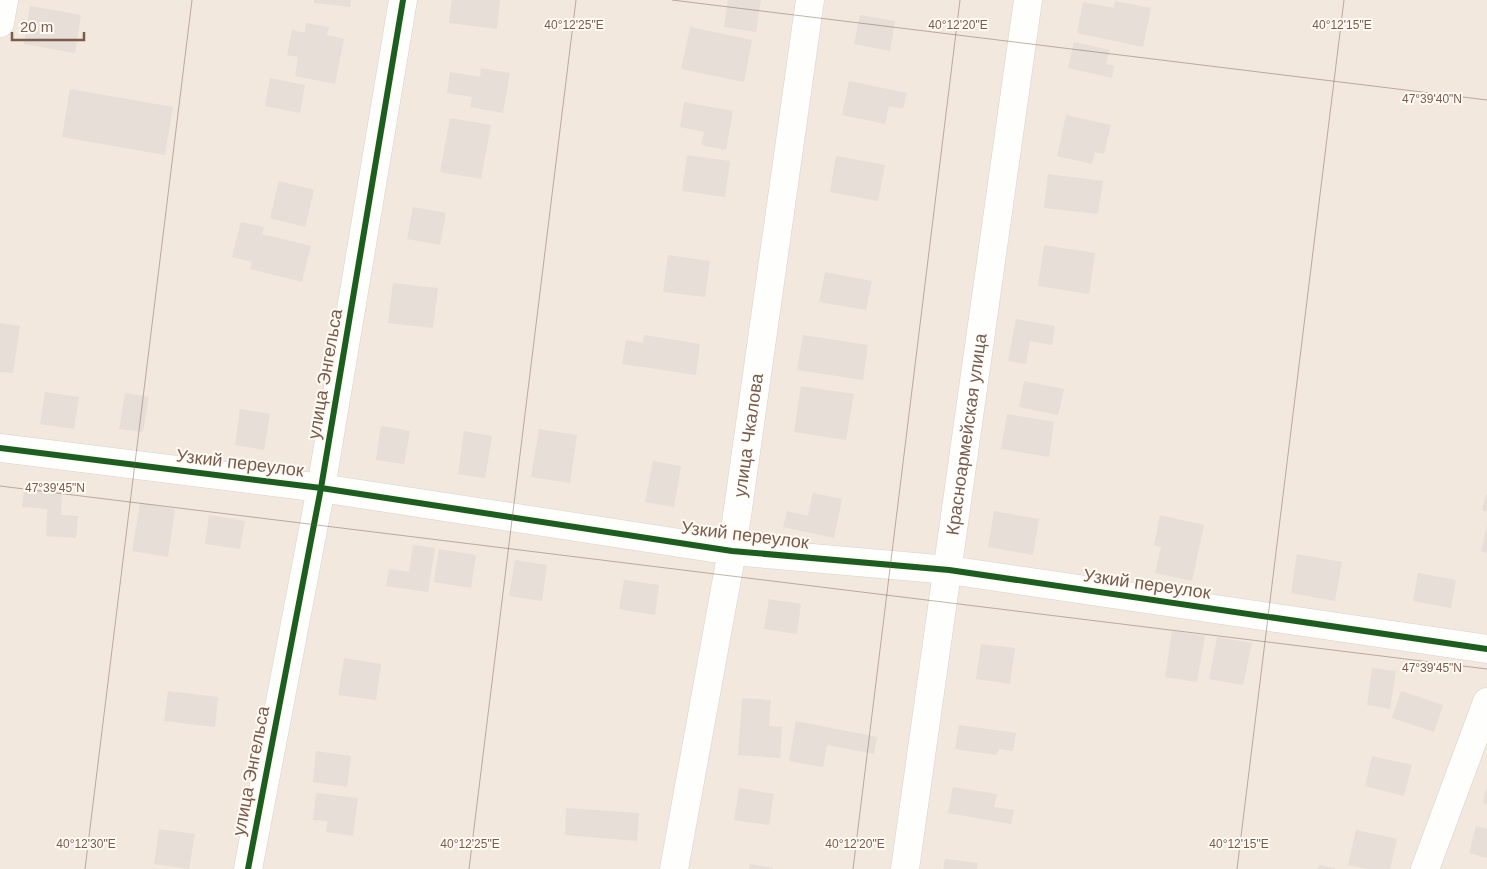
<svg xmlns="http://www.w3.org/2000/svg" width="1487" height="869" viewBox="0 0 1487 869" font-family="Arial,sans-serif">
  <rect width="100%" height="100%" fill="#f9f5f0"/>
  <path fill="#f2e8de" d="M0,0H1487V869H0Z"/>
  <path fill="#e6ded7" d="M314,0H351L350,7L314,3Z
    M452,0H500L497,29L449,23Z
    M728,0H761L756,32L724,27Z
    M1115,1L1151,8L1143,47L1077,33L1083,2L1114,8Z
    M30,6L81,15L75,53L24,44Z
    M860,15L895,21L890,51L854,44Z
    M306,23L329,27L327,35L344,39L335,84L295,76L298,57L287,55L292,30L305,33Z
    M690,27L752,40L744,82L681,69Z
    M1074,42L1110,50L1106,64L1114,66L1112,78L1068,68Z
    M481,68L510,73L503,113L470,107L472,97L447,93L450,72L480,77Z
    M270,78L305,85L300,113L265,106Z
    M849,81L907,93L903,109L889,106L885,124L842,115Z
    M70,89L173,107L165,155L62,137Z
    M684,102L733,111L726,150L701,145L704,132L680,127Z
    M1066,115L1111,125L1104,154L1095,152L1092,164L1057,156Z
    M450,118L491,125L481,179L440,172Z
    M687,155L730,161L725,197L682,191Z
    M836,156L885,165L878,201L830,192Z
    M1048,174L1103,181L1098,214L1044,208Z
    M279,181L314,190L305,227L270,218Z
    M413,207L446,213L440,245L407,239Z
    M241,222L264,227L262,234L311,246L302,282L250,269L252,262L232,257Z
    M1044,245L1095,253L1089,294L1038,286Z
    M668,255L710,261L705,297L663,292Z
    M825,272L872,281L866,310L819,302Z
    M393,283L438,288L433,328L388,323Z
    M1016,319L1055,326L1052,345L1030,341L1026,364L1008,361Z
    M0,323L20,326L13,373L0,372Z
    M644,335L700,344L696,375L622,364L626,340L643,343Z
    M803,335L868,345L863,380L797,370Z
    M1024,381L1064,389L1058,415L1019,407Z
    M801,386L854,394L846,440L794,432Z
    M45,392L79,397L74,429L40,424Z
    M125,393L149,397L143,432L119,429Z
    M240,409L270,414L264,450L235,445Z
    M1007,414L1054,422L1049,457L1001,449Z
    M381,426L410,431L404,464L376,460Z
    M539,429L577,435L570,483L531,477Z
    M464,431L492,436L485,478L458,474Z
    M653,461L681,466L674,507L645,502Z
    M24,489L62,491L61,515L78,516L76,538L46,536L47,509L22,507Z
    M813,493L842,499L834,538L783,527L787,511L808,516Z
    M1486,494L1487,495V512L1482,510Z
    M140,503L175,509L168,557L132,551Z
    M994,511L1039,519L1033,555L988,547Z
    M209,515L245,521L240,549L205,544Z
    M1160,515L1204,525L1192,581L1155,573L1161,547L1154,545Z
    M1487,526V553L1481,551Z
    M413,545L435,548L428,592L386,586L389,569L409,572Z
    M439,549L476,555L471,588L434,582Z
    M1297,554L1342,562L1335,601L1291,593Z
    M515,560L547,565L542,601L509,596Z
    M1418,573L1456,580L1451,608L1413,601Z
    M624,580L659,585L655,615L619,609Z
    M769,599L801,604L797,634L764,629Z
    M1172,631L1205,636L1197,682L1165,677Z
    M1217,637L1252,643L1243,685L1209,679Z
    M981,644L1015,648L1010,684L976,679Z
    M344,658L381,664L376,700L338,695Z
    M1372,668L1396,671L1390,709L1367,705Z
    M168,691L218,697L215,727L164,721Z
    M1401,691L1443,705L1434,732L1392,718Z
    M742,698L771,700L769,726L782,727L780,758L738,755Z
    M796,721L877,737L874,754L827,745L823,767L789,761Z
    M959,725L1016,733L1013,751L999,749L996,755L955,749Z
    M316,751L351,756L347,787L313,782Z
    M1372,756L1412,765L1404,796L1365,786Z
    M953,787L997,794L994,807L1014,810L1011,824L948,813Z
    M739,788L774,794L769,825L734,820Z
    M1486,789H1487V804L1483,803Z
    M316,793L358,798L353,836L326,832L327,821L313,820Z
    M566,808L639,813L637,841L565,835Z
    M1476,826L1487,829V858L1469,853Z
    M159,829L195,834L189,869L154,864Z
    M1356,830L1397,839L1390,869H1369L1348,865Z
    M945,859L978,863L977,869H943Z
    M750,864L773,868V869H749Z
    M1319,865L1335,868V869H1318Z"/>
  <g fill="none" stroke-linecap="round" stroke-linejoin="round">
    <g stroke="#d7d1cb" stroke-width="29">
      <g id="minor">
        <path d="M0,23L4,0"/>
        <path d="M0,448L321,488L732,551L949,570L1487,649"/>
        <path d="M248,869L321,488L403,0"/>
        <path id="s1" d="M674,869L732,551L810,0"/>
        <path id="s2" d="M905,869L1028,0"/>
        <path d="M1425,869L1487,702"/>
      </g>
    </g>
    <use href="#minor" stroke="#fefefd" stroke-width="28"/>
    <g stroke="#fffaf3" stroke-width="9">
      <path id="cycleway" d="M0,448L321,488L732,551L949,570L1487,649
        M248,869L321,488L403,0"/>
    </g>
    <use href="#cycleway" stroke="#1b5e20" stroke-width="6"/>
  </g>
  <path fill="none" stroke="#7a5c4d" stroke-width="1" stroke-opacity="0.45" d="M672,0L1487,100M0,486L1487,669M85,869L192,0M469,869L576,0M853,869L960,0M1237,869L1344,0"/>
  <g text-anchor="middle" dominant-baseline="central" stroke-width="4" stroke-linejoin="round" paint-order="stroke">
    <g font-size="18" fill="#7a5c4d" stroke="#fffaf3">
      <text transform="translate(325 374) rotate(-80)">улица Энгельса</text>
      <text stroke="none"><textPath href="#s1" startOffset="440">улица Чкалова</textPath></text>
      <text stroke="none"><textPath href="#s2" startOffset="439">Красноармейская улица</textPath></text>
      <text transform="translate(240 463) rotate(7)">Узкий переулок</text>
      <text transform="translate(745 535) rotate(7)">Узкий переулок</text>
      <text transform="translate(1147 584) rotate(8)">Узкий переулок</text>
      <text transform="translate(251 771) rotate(-79)">улица Энгельса</text>
    </g>
  </g>
  <g font-size="12" text-anchor="middle" fill="#7a5c4d" stroke="#fffaf3" stroke-width="4" stroke-linejoin="round" paint-order="stroke">
    <text x="574" y="29">40°12'25"E</text>
    <text x="958" y="29">40°12'20"E</text>
    <text x="1342" y="29">40°12'15"E</text>
    <text x="1432" y="103">47°39'40"N</text>
    <text x="55" y="492">47°39'45"N</text>
    <text x="1432" y="672">47°39'45"N</text>
    <text x="86" y="848">40°12'30"E</text>
    <text x="470" y="848">40°12'25"E</text>
    <text x="855" y="848">40°12'20"E</text>
    <text x="1239" y="848">40°12'15"E</text>
  </g>
  <path d="M12 32v8h72v-8" fill="none" stroke="#7a5c4d" stroke-width="2.5"/>
  <text x="20" y="32" font-size="15" fill="#7a5c4d" stroke="#fffaf3" stroke-width="4" paint-order="stroke">20 m</text>
</svg>
